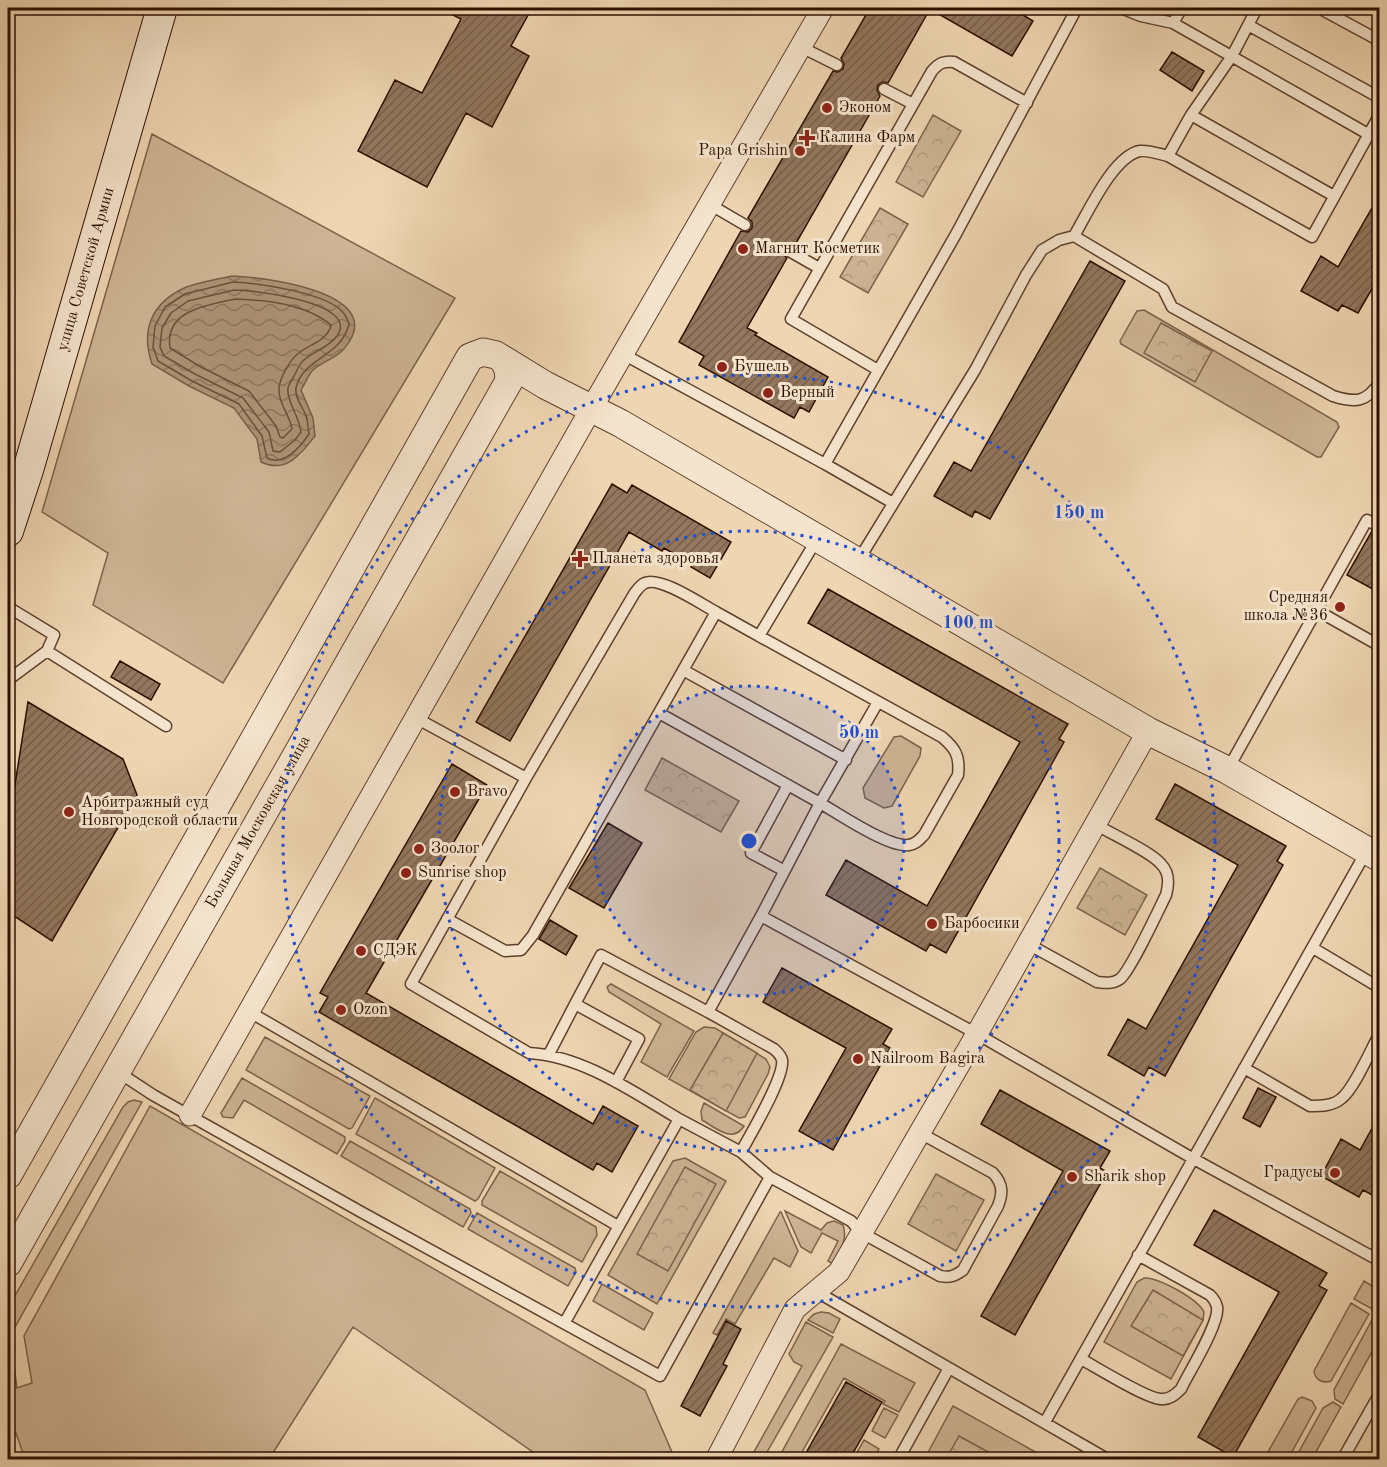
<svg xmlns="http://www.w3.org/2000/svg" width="1387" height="1467" viewBox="0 0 1387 1467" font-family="'Old Standard TT',serif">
  <defs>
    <pattern id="forest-crowns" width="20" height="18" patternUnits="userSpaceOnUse" patternTransform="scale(1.5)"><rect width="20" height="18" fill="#ceb494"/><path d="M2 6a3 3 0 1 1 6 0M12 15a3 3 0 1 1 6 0" fill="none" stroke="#b19a7e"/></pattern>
    <pattern id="water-waves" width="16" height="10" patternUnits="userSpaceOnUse" patternTransform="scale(1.5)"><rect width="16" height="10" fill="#ad9275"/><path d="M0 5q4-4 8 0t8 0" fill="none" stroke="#8d765e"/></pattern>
    <pattern id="building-hatch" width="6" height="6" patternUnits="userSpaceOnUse" patternTransform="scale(1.5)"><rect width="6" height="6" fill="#92765d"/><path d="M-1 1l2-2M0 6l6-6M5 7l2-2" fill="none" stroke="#785f4a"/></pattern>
  </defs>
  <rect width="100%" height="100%" fill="#efd6b2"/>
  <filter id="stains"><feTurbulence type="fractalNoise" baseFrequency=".00333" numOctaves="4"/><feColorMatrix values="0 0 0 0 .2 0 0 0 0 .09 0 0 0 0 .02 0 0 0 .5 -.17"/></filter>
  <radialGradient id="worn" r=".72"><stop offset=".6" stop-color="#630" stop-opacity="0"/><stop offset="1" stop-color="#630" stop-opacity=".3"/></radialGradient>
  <path fill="#ceb494" stroke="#7e624a" stroke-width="1.5" d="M152,134L455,298L223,683L93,605L108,553L42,512Z
    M1144,310L1337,422L1339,427L1321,457H1317L1121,344L1120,341L1137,311Z
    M901,736L921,748L920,756L892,806L884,808L865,798L863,788L894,737Z
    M611,984L694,1031L667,1077L641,1062L661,1024L609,992L607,987Z
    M704,1027L715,1028L766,1059L770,1067L768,1074L745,1117L739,1118L669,1079L696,1032Z
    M265,1037L370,1096L352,1128L349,1129L246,1070Z
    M242,1078L345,1137V1141L337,1154L244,1100L233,1118L223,1117L221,1113Z
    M375,1098L495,1168L478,1199L475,1201L356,1134Z
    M134,1100L142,1102L10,1336L17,1388L32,1383L24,1336L150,1106L645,1390L675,1459H543L353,1327L269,1459H25L16,1433L8,1420V1308L123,1107L128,1102Z
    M704,1103L744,1126C733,1144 716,1128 702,1120L701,1111Z
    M350,1141L470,1209L471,1213L463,1227L341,1156Z
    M685,1158L726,1181L657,1304L608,1275L673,1161Z
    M500,1171L596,1227L597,1235L582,1262L482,1205V1201Z
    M785,1211L821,1230L827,1223L834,1221L843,1225C848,1240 840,1251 833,1264L828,1261L838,1241L822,1233L811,1253L801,1247Z
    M780,1212H781L798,1251L790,1267L774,1258L735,1324L726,1319L717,1335L713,1333Z
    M477,1213L575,1268L576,1272L568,1286L468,1229Z
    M1144,1278C1158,1277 1198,1299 1204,1312L1203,1320L1171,1379L1104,1342L1137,1282Z
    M1364,1281L1379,1290V1294L1372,1309L1354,1299Z
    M602,1284L653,1313L644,1330L593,1301Z
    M1351,1303L1369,1314L1331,1381C1323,1384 1315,1380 1314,1371Z
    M821,1312L829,1313L840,1319L833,1333L808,1320L814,1314Z
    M1379,1319V1339L1343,1404L1335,1399L1334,1390L1372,1320Z
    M806,1322L833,1337L763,1459H750L802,1366L794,1362L789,1354Z
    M841,1344L915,1383L899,1412L883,1404L885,1401L844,1378L798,1459H778Z
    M1302,1397L1312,1401L1316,1408L1288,1459H1264L1298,1399Z
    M1333,1402L1341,1407L1312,1459H1295L1323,1408Z
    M953,1406L1048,1459L924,1460Z
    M884,1408L898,1415L885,1438L872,1431Z
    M864,1440L879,1449L873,1459H853Z"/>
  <path fill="url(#forest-crowns)" stroke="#7e624a" stroke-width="1.5" d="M933,115L961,131L923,197L896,182Z
    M880,208L908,224L868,293L840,277Z
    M1161,323L1212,351L1195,382L1144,353Z
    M662,758L739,801L721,832L645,790Z
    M1100,868L1147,895L1125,935L1077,908Z
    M723,1033L757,1053L726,1111L690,1090Z
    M685,1167L716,1184L668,1271L637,1254Z
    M936,1174L984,1200L956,1251L908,1224Z
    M1153,1290L1203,1320L1183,1356L1131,1326Z
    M959,1436L1001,1459H946Z"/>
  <path fill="url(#water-waves)" stroke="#7a5e46" stroke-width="1.5" d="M232,276C261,277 382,291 349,342C340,358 324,360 313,370C308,375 305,384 301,390L313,418L315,436C301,454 286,474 261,462L257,439L234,408L189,386L152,364C141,332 150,305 182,289C197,282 216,280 232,276Z"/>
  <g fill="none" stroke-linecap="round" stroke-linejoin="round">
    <path stroke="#6d503a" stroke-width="1.5" d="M233,282C257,283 332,293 345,315C347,318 348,321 349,324C341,358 303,357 296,388C294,398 305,410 307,419C308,424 308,429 309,434C301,446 284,467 267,458L262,436L239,404L192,381L158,361L153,347L155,326L165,307L185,294Z
      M234,290C252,290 361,302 337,336C328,348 314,351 304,360C299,364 297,371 294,376C292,380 289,384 288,388C286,400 300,418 301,432L295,440L280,452L273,451L269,432L243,398L195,374L164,356L160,347L162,328L171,313L188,301Z
      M235,299C266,300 306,304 331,325C328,340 311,344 300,352C291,358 280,377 279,388C278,403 290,415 292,429L283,438L280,437L276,426L249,391L199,366L170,348C164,310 208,305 235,299Z"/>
  </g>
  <path fill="url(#building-hatch)" stroke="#2d0f00" stroke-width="1.5" d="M439,8H532L511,46L529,56L492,127L466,113L427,187L358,151L395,80L422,93L461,19Z
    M870,8H1028L1023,15L1033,21L1012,56L930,9L888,83L883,82L878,85L877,90L880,96L795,245H788L784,249V255L787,258L747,328L757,333L755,335L828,377L809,412L800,407L794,418L699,365L704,356L679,342L741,231L748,232L752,228V222L748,218L833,71L838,72L843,69L844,64L841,58Z
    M1172,52L1204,71L1192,91L1160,70Z
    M1380,194V275L1358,313L1342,305L1338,311L1301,291L1321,256L1338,267Z
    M1090,261L1125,281L990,519L975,511L972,517L934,496L954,462L971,471Z
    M612,484L627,493L632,485L731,542L710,578L691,567L692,564L664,548L662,551L629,532L510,741L476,722Z
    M1372,531L1380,534V593L1347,575Z
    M828,589L1068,724L1059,739L1064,742L946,953L930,944L926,951L826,895L846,860L927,906L1020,742L808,623Z
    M120,661L160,684L151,700L111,677Z
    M28,702L123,759L137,795L52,941L8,912V829Z
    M452,764L487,785L366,993L593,1124L603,1106L638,1126L612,1172L597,1163L593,1170L319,1012L328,997L320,993Z
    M1175,784L1286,846L1277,861L1283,865L1165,1076L1149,1067L1144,1076L1108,1055L1128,1019L1146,1029L1238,865L1156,819Z
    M608,823L642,843L604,908L569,888Z
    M550,920L577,936L566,955L539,939Z
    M782,968L892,1029L883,1044L890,1048L833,1150L799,1131L846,1048L763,1002Z
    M1258,1088L1276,1097L1260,1127L1243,1118Z
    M1000,1090L1110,1151L1100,1168L1107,1172L1015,1335L981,1316L1063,1171L981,1124Z
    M1380,1114V1199L1363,1190L1359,1197L1321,1176L1341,1139L1360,1150Z
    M1214,1210L1327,1273L1319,1286L1327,1290L1233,1457L1198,1437L1279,1292L1194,1245Z
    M726,1321L741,1329L723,1364L727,1366L700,1416L681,1406Z
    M846,1382L882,1402L849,1460H802Z"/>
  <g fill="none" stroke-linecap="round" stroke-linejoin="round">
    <g stroke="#5e412c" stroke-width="13">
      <path id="service" d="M1121,8L1141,16L1173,23L1182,8
        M1319,8L1380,41
        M1173,23L1368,134
        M1248,25L1380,98
        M801,47L837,65
        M884,89L913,104
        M1191,115L1334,196
        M1168,156L1191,115L1232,56L1257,8
        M709,204L745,225
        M1074,236L1163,289L1172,307L1333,396C1355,403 1366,403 1380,382
        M791,252L819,268
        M623,354L825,464
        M878,370L791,319L932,71C939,63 943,61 954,62L1027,103
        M893,503L825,464L956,234L1077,8
        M858,561L975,370L1026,275L1042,250L1059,240L1074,236C1088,213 1113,156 1140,151C1149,150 1159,154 1168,156L1312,237L1380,114
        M8,607L54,635L47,651L8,680
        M1316,610L1380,646
        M759,636L942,737C956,749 960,756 958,775L924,835C919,840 916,844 909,845C889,848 839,814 820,803L761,916L977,1034L1192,1158L1380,1261
        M47,651L166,726
        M683,670L846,760
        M659,713L820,803L878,702
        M416,718L526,778L411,984L529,1053C583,1056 633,1092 679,1119L565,1322
        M1228,769L1367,520L1380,527
        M526,778L634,594C637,590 640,585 645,583C660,576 701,604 716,612
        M783,870L751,853L788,785
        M761,916L708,1012L774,1049C777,1052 781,1055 782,1060C785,1077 750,1135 741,1152L770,1177L851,1221L862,1233L940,1276C950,1278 955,1276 963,1270L998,1206C1003,1193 1003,1184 993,1173L920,1133
        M447,919L505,951L521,950L533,935L716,612L759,636L817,539
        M1028,944L1097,982C1105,983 1113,984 1120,979C1131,970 1158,911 1166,895C1169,884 1170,873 1161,864C1150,851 1111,834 1095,824
        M1313,948L1380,988
        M248,1011L618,1226
        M549,1054L575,1004
        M1244,1068L1310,1106C1321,1106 1333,1106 1342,1098C1355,1087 1371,1049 1380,1033
        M118,1072L153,1095L363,1213L660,1376L770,1177
        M616,1082L639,1039L575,1004L601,955L708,1012
        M679,1119L741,1152
        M817,1292L1109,1460
        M1081,1359C1096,1367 1147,1399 1161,1399C1169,1400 1175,1395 1181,1389C1189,1372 1220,1323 1217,1307C1216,1302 1213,1298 1210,1295L1138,1255
        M1045,1422L1366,852
        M898,1460L949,1368
        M1342,1460L1380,1393"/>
    </g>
    <g stroke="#5e412c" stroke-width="23">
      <path id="minor" d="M190,1115L591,409L823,8
        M716,1460L795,1309L839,1272L970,1046L1148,731"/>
    </g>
    <g stroke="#5e412c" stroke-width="29">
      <g id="tertiary">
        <path d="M8,1175L470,357L483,352L496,355L545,385L620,423L1148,731L1227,770L1380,858"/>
        <path id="s1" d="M8,1263L509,381L508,369L504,361"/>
      </g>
    </g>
    <g stroke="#2d0f00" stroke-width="32">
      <g id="secondary">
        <path id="s2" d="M8,531L28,470L162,8"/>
      </g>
    </g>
    <use href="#service" stroke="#f5e4cd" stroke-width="10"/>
    <use href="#minor" stroke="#f5e4cd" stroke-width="21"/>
    <use href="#tertiary" stroke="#f5e4cd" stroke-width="27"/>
    <use href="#secondary" stroke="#f5e4cd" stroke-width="30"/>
  </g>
  <circle cx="749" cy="841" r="155" fill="#1d4ed8" fill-opacity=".12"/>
  <g fill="none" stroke="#1d4ed8" stroke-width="3" stroke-dasharray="3 6">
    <circle cx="749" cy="841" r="155"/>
    <circle cx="749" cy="841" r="310"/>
    <circle cx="749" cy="841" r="466"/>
  </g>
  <g fill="#8f2418" stroke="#f5e4cd" stroke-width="2">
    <circle cx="827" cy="108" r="6"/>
    <path d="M804 129h6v6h6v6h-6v6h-6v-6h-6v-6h6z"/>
    <circle cx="800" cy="151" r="6"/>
    <circle cx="743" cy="249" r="6"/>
    <circle cx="722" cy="367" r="6"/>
    <circle cx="768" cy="393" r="6"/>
    <path d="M577 550h6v6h6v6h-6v6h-6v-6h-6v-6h6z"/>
    <circle cx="1340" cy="607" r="6"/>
    <circle cx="455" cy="792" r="6"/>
    <circle cx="69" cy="812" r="6"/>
    <circle cx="419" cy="849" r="6"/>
    <circle cx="406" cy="873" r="6"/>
    <circle cx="932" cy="924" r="6"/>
    <circle cx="361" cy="951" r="6"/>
    <circle cx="341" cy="1010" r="6"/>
    <circle cx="858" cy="1059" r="6"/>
    <circle cx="1335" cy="1173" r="6"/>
    <circle cx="1072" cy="1177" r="6"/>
  </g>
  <g text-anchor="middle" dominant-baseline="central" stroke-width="6" stroke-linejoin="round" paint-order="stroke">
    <g font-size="16" fill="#2d0f00" stroke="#f5e4cd" text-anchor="start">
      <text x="839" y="108">Эконом</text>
      <text x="819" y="138">Калина Фарм</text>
      <text x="788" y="151" text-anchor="end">Papa Grishin</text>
      <text x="755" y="249">Магнит Косметик</text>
      <text x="734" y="367">Бушель</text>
      <text x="780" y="393">Верный</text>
      <text x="592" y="559">Планета здоровья</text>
      <text x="1328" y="598" text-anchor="end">Средняя<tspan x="1328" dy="18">школа №36</tspan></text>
      <text x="467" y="792">Bravo</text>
      <text x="81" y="803">Арбитражный суд<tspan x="81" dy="18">Новгородской области</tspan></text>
      <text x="431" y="849">Зоолог</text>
      <text x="418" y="873">Sunrise shop</text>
      <text x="944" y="924">Барбосики</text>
      <text x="373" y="951">СДЭК</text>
      <text x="353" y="1010">Ozon</text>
      <text x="870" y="1059">Nailroom Bagira</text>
      <text x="1323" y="1173" text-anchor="end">Градусы</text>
      <text x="1084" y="1177">Sharik shop</text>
    </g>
    <g font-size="16" fill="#2d0f00" stroke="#f5e4cd">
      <text stroke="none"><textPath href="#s2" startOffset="273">улица Советской Армии</textPath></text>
      <text stroke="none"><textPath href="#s1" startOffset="507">Большая Московская улица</textPath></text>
    </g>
  </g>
  <circle cx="749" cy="841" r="9" fill="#1d4ed8" stroke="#f5e4cd" stroke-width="3"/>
  <g font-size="18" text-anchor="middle" font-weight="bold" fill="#1d4ed8" stroke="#f5e4cd" stroke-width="6" stroke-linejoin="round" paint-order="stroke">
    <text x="1079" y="518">150 m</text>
    <text x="968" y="628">100 m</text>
    <text x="859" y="738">50 m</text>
  </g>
  <rect width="1387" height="1467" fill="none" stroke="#efd6b2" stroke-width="30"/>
  <rect x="9" y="9" width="1369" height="1449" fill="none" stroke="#2d0f00" stroke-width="3"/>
  <rect x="15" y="15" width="1357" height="1437" fill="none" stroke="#2d0f00" stroke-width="1.5"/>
  <rect width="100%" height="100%" filter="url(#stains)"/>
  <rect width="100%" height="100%" fill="url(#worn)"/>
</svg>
